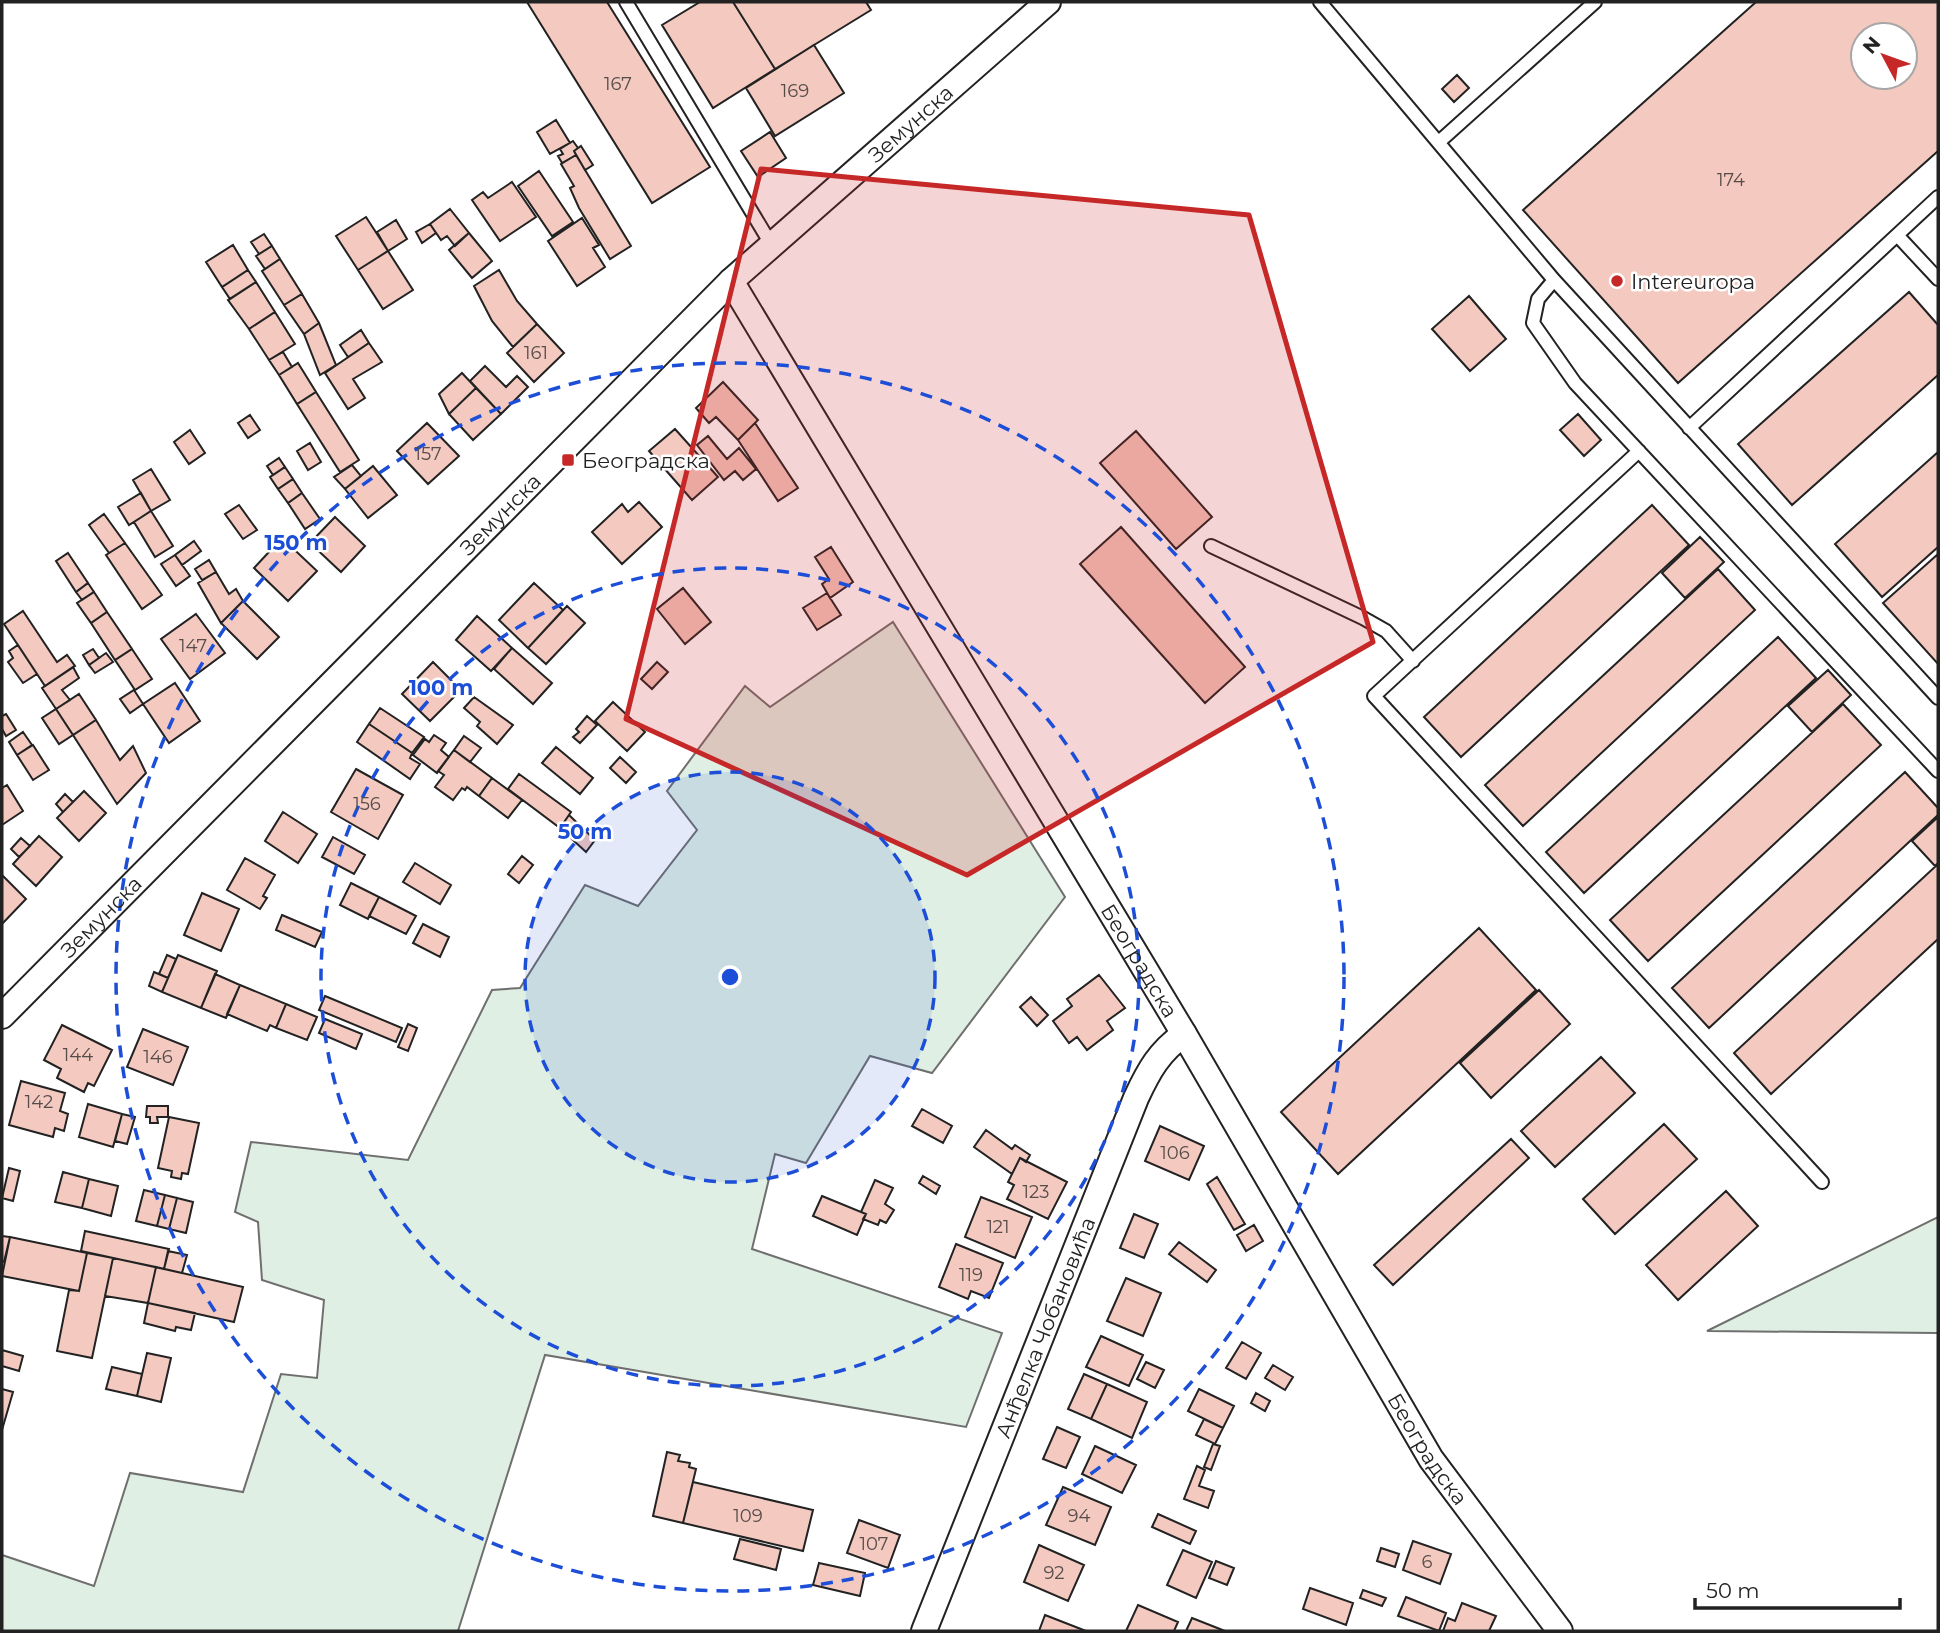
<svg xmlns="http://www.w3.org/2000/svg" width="1940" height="1633" viewBox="0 0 1940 1633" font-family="Montserrat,sans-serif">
  <rect width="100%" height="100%" fill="#fff"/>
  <path fill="#e0efe3" stroke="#6f6f6f" stroke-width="2" d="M893,622L1065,897L932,1073L870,1056L806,1163L775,1154L752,1249L1002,1333L966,1427L545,1355L458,1631H2V1555L94,1586L130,1473L243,1492L281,1374L317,1378L324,1300L262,1280L258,1222L235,1212L251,1142L408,1160L492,990L520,988L585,885L638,906L697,830L667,791L745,686L770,707Z
    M1938,1217V1333L1707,1331Z"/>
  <path fill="#f3c9c0" stroke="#222" stroke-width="2" fill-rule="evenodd" d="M527,2H607L710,167L652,203Z
    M700,2H733L775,69L713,108L662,25Z
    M733,2H866L871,10L775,69Z
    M1756,2H1938V151L1678,383L1523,210ZM1863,35H1905V77H1863Z
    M814,45L844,93L775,136L746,88Z
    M1457,75L1469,88L1454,102L1442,89Z
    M556,120L570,143L550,154L537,132Z
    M770,132L786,158L758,177L741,151Z
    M573,141L578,148L574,151L576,155L562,163L558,156L563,154L560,149Z
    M581,146L593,165L585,170L574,151Z
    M576,155L631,246L610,259L579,208L570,188L574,186L561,164Z
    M539,171L573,222L552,236L518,186Z
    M512,182L536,217L500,241L472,200L483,192L488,198Z
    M450,209L469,233L455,246L447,236L441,240L430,224Z
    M366,217L388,251L358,270L336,236Z
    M582,218L599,245L593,248L605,267L577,286L548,241Z
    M396,220L407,239L388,251L377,232Z
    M430,224L436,233L422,243L416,232Z
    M469,233L492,261L472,278L449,250Z
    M264,234L272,246L259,254L251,242Z
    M233,245L248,270L222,287L206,262Z
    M272,246L280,259L265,269L256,256Z
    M388,251L413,290L383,309L358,270Z
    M280,259L302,294L284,305L262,271Z
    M248,270L256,282L230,299L222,287Z
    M499,270L517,301L537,324L513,347L492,321L474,286Z
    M256,282L275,312L249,329L228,300Z
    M1909,292L1938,325V375L1792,505L1738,444Z
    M302,294L319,323L304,334L284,305Z
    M1469,296L1506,339L1470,371L1432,329Z
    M275,312L295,344L269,360L249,329Z
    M319,323L336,365L320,375L304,334Z
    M537,324L564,353L534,382L507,353Z
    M361,330L369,343L348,357L340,345Z
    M369,343L382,362L353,379L365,398L348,409L325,373Z
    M283,352L292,367L279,375L269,360Z
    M298,363L316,392L297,404L279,375Z
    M485,366L506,387L517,376L528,387L501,414L470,381Z
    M462,373L476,388L449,414L439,394Z
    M723,382L758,420L738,440L716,417L709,423L696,408Z
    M476,388L501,414L473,440L449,414Z
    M316,392L359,460L340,472L297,404Z
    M1578,414L1601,440L1584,456L1560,430Z
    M250,415L260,430L248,438L238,423Z
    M427,423L459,456L428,484L397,451Z
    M755,423L798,488L778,501L738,440Z
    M675,429L718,477L692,500L649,451Z
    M190,430L205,453L189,464L174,442Z
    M1136,431L1212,517L1176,549L1100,463Z
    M708,436L727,459L739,448L756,469L743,480L735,471L724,480L697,445Z
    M310,443L321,462L308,470L297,451Z
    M1938,452V547L1882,597L1835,544Z
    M279,458L285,467L273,475L267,466Z
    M352,465L361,476L345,489L334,477Z
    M373,466L397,495L368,518L345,489Z
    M285,467L293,479L278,489L270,477Z
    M151,469L170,500L151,511L133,480Z
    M293,479L302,493L288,503L278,489Z
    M141,493L151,511L129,525L118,507Z
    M302,493L320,519L305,529L288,503Z
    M639,502L662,527L622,564L592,532L622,504L628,512Z
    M239,505L257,530L243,539L225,514Z
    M1652,505L1689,545L1461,757L1424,717Z
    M151,511L173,546L155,557L134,522Z
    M104,514L125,543L109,553L89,525Z
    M335,517L365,546L341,572L310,543Z
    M1121,527L1245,667L1205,703L1080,564Z
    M1700,537L1724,562L1685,598L1662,573Z
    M282,538L317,571L288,601L254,568Z
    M194,541L201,551L182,565L175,555Z
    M125,543L162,595L142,609L106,555Z
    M831,547L853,582L830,598L822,584L829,579L815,557Z
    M68,553L88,583L76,592L56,561Z
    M1938,554V664L1883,603Z
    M175,555L190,576L176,586L161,564Z
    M209,560L216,572L202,580L195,569Z
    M1718,569L1755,610L1523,826L1485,785Z
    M216,572L229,594L236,589L243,601L221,623L198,583Z
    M88,583L94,592L82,600L76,592Z
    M534,583L563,610L528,648L499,620Z
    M683,588L711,622L685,644L657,609Z
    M94,592L107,612L91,623L77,603Z
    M827,593L841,615L817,630L803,608Z
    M243,601L279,637L257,659L221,623Z
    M567,606L585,623L546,664L528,648Z
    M23,611L57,662L67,655L75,666L45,686L4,624Z
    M107,612L132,649L115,660L91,623Z
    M196,614L225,653L190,679L161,639Z
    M477,616L512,648L491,671L456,640Z
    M1778,637L1816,678L1584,893L1546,852Z
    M18,645L37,674L23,683L8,662L13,658L9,651Z
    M512,648L552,683L533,704L494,669Z
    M93,649L99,658L89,665L83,655Z
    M132,649L152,679L135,690L115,660Z
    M106,653L113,662L95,673L89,665Z
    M433,662L461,690L430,721L402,694Z
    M657,662L668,672L652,689L641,679Z
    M73,667L79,678L62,690L70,700L56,709L42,688Z
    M1828,670L1851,695L1812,732L1788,706Z
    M175,683L200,721L169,743L143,704Z
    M134,690L143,704L130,713L120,699Z
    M79,694L96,720L73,735L56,709Z
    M474,697L513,725L497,744L477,726L480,722L464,708Z
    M613,702L645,732L627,751L595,721Z
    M1843,704L1881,745L1648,961L1610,920Z
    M380,708L424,737L412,753L369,724Z
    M56,709L73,735L59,744L42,718Z
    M6,714L16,730L6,736L2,729V716Z
    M587,716L597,725L580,743L573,737L579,732L576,729Z
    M96,720L120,760L133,746L146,773L117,804L73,735Z
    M369,724L412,753L410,758L420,764L410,779L357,742Z
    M23,732L32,745L17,755L9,742Z
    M434,735L446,743L441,750L449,757L437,773L413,755L425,739L429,742Z
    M464,736L481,748L470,762L454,750Z
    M33,745L49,770L33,780L17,755Z
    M556,747L593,778L580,794L542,763Z
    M454,750L492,778L479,796L467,787L465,790L462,788L453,800L435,787L444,775L438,771Z
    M620,757L636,772L626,783L610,768Z
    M356,769L403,795L378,839L331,812Z
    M1905,772L1938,808V815L1709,1028L1672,988Z
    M519,774L571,812L560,828L508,789Z
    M492,778L522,800L508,818L479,796Z
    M7,785L23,811L2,825V788Z
    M84,791L106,813L79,841L57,818Z
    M65,794L73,802L63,812L56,804Z
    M283,812L317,834L298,863L265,841Z
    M569,815L595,840L586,852L560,828Z
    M1938,817V863L1935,866L1912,841Z
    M39,836L62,857L36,886L13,864Z
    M333,837L365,855L354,874L322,857Z
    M21,838L30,846L19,857L11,849Z
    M522,856L533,865L519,883L508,874Z
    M245,858L275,875L263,896L267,898L260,909L227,890Z
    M415,863L451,885L440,904L403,882Z
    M1938,864V939L1771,1094L1734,1053Z
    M2,875L26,899L2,924Z
    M351,883L379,897L368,919L340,905Z
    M202,893L239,909L221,951L184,935Z
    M379,897L416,916L406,934L369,916Z
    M282,915L322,932L315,947L276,930Z
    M423,924L449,937L440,957L413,943Z
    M1479,928L1536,990L1338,1174L1281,1112Z
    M167,955L176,959L168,978L159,974Z
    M178,955L217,971L201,1008L162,992Z
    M154,972L168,978L162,992L149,986Z
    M215,974L240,985L226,1018L201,1008Z
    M1099,975L1125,1008L1107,1021L1113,1030L1087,1050L1077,1037L1069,1043L1053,1021L1072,1006L1067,999Z
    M240,985L286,1004L276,1028L270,1025L267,1031L227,1014Z
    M1539,990L1570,1024L1491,1098L1460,1063Z
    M325,996L402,1028L396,1042L319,1010Z
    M1031,997L1048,1015L1037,1026L1020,1007Z
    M286,1004L317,1017L307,1040L276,1028Z
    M325,1019L362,1034L356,1049L319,1033Z
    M408,1024L417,1028L408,1051L398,1047Z
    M62,1025L112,1050L94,1086L88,1083L84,1092L57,1078L61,1069L44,1060Z
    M143,1029L188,1047L173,1085L127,1067Z
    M1601,1057L1635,1093L1555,1167L1521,1131Z
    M21,1081L65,1093L60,1111L68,1114L64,1131L55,1128L53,1137L9,1125Z
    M88,1104L122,1114L113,1147L79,1137Z
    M147,1106H168V1117H157L158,1123H150V1117H146Z
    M922,1109L952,1126L943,1143L912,1126Z
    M122,1114L135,1117L127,1144L115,1141Z
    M169,1117L199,1123L188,1174L182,1173L181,1179L171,1177L172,1171L158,1168Z
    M1664,1124L1697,1159L1615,1234L1583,1199Z
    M1160,1126L1204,1146L1189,1180L1145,1161Z
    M986,1130L1012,1149L1015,1145L1030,1155L1026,1162L1020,1158L1012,1174L974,1147Z
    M1511,1139L1529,1158L1393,1285L1374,1265Z
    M1020,1158L1067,1182L1048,1219L1007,1199L1014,1185L1008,1182Z
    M9,1168L20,1171L13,1201L2,1198Z
    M63,1172L89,1179L82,1208L55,1202Z
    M923,1176L940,1186L936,1194L919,1183Z
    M1217,1177L1245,1224L1234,1230L1207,1184Z
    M89,1179L118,1186L111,1216L82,1208Z
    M875,1180L893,1188L885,1204L894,1210L886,1223L880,1220L878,1225L863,1219L866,1214L861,1212Z
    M144,1190L165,1195L157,1226L136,1221Z
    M1726,1191L1758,1226L1678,1300L1646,1265Z
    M165,1195L177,1198L169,1229L157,1226Z
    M822,1196L866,1214L857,1235L813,1216Z
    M981,1197L1032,1217L1015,1258L965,1237Z
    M177,1198L193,1202L186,1233L169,1229Z
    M1134,1214L1158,1224L1144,1258L1120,1248Z
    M1254,1225L1263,1241L1246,1251L1237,1235Z
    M85,1231L169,1249L164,1269L81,1251Z
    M2,1236L10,1237L4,1262L2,1261Z
    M10,1237L87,1253L79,1291L2,1276Z
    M1179,1242L1216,1270L1207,1282L1169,1254Z
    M956,1244L1003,1263L989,1298L971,1291L968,1299L939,1287Z
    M168,1251L187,1255L182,1273L164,1269Z
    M87,1253L113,1258L92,1358L57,1351L69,1290L79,1291Z
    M113,1258L156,1267L148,1303L105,1296Z
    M156,1267L243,1287L234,1322L148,1303Z
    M1126,1278L1161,1293L1143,1336L1107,1321Z
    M148,1303L195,1313L191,1330L176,1327L175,1331L144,1323Z
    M1101,1336L1143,1355L1129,1386L1086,1367Z
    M1242,1342L1261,1353L1246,1379L1226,1368Z
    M2,1350L23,1356L19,1371L2,1366Z
    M147,1353L171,1358L161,1402L137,1396Z
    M1146,1362L1164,1370L1155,1388L1137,1379Z
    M1273,1365L1293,1377L1285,1390L1265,1378Z
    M112,1367L142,1374L137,1396L106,1389Z
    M1084,1374L1107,1384L1091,1419L1068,1409Z
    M1107,1384L1147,1402L1132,1438L1091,1419Z
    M2,1389L13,1392L2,1430Z
    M1199,1389L1234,1406L1223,1428L1188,1411Z
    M1256,1393L1270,1401L1265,1411L1251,1403Z
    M1204,1419L1223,1428L1215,1444L1196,1435Z
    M1057,1427L1080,1437L1066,1468L1043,1459Z
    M1213,1444L1220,1446L1211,1470L1204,1467Z
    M1095,1446L1136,1465L1122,1493L1082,1474Z
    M667,1452L680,1455L678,1461L690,1463L689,1467L696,1469L683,1523L653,1516Z
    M1197,1466L1205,1470L1199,1486L1214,1491L1208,1508L1184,1499Z
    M693,1482L813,1510L803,1551L683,1523Z
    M1063,1487L1111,1507L1095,1545L1046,1525Z
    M1158,1514L1196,1531L1190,1544L1152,1527Z
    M859,1520L900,1535L888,1568L847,1553Z
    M740,1539L781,1549L776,1570L734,1559Z
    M1413,1541L1451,1554L1440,1584L1403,1570Z
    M1039,1545L1084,1565L1068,1601L1024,1582Z
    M1381,1548L1399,1554L1395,1567L1377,1561Z
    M1183,1550L1212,1562L1196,1598L1167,1585Z
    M1216,1561L1234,1568L1227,1585L1209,1578Z
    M819,1563L865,1573L860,1596L813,1585Z
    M1310,1588L1353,1603L1346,1625L1303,1609Z
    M1363,1590L1386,1598L1382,1606L1360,1598Z
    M1406,1597L1446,1613L1439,1631L1398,1616Z
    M1462,1603L1496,1616L1489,1631H1443L1448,1618L1455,1621Z
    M1138,1605L1178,1622L1174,1631H1126Z
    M1045,1615L1086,1631H1039Z
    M1192,1618L1225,1631H1186Z"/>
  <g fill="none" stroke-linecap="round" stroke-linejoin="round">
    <g stroke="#222" stroke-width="16">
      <path id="lane" d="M626,2L771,244
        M1320,2L1554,280L1938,698
        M1440,141L1595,2
        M1897,235L1938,279
        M1554,280L1538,299L1533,323L1575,383L1938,771
        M1689,428L1938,197
        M1639,451L1374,696L1822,1182
        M1211,546L1363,618L1386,631L1413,661"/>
    </g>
    <g stroke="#222" stroke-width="28">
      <g id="street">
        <path id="s1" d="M731,281L1184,1034L1431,1459L1560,1631"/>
        <path id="s2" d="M2,1016L731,281L1048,2"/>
        <path id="s3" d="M924,1631L1136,1098C1149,1070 1159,1052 1184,1034"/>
      </g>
    </g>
    <use href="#lane" stroke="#fff" stroke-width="12"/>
    <use href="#street" stroke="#fff" stroke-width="24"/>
  </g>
  <path fill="#c62828" fill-opacity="0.2" stroke="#c62828" stroke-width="5" stroke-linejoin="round" d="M761,169L1249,215L1373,642L967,875L626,719Z"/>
  <circle cx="730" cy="977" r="205" fill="#1d4ed8" fill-opacity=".12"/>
  <g fill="none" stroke="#1d4ed8" stroke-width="3.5" stroke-dasharray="12 9">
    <circle cx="730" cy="977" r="205"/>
    <circle cx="730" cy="977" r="409"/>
    <circle cx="730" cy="977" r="614"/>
  </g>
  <g fill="#c62828" stroke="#fff" stroke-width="2.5">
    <circle cx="1617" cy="281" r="7"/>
    <rect x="561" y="453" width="14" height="14" rx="3.5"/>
  </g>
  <g text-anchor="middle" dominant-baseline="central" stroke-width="5" stroke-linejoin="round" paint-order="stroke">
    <g font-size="18" fill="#564c4a">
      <text x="618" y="84">167</text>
      <text x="795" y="91">169</text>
      <text x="1731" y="180">174</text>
      <text x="536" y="353">161</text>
      <text x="428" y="454">157</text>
      <text x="193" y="646">147</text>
      <text x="367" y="804">156</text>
      <text x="78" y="1055">144</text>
      <text x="158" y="1057">146</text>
      <text x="39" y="1102">142</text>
      <text x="1175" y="1153">106</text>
      <text x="1036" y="1192">123</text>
      <text x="998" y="1227">121</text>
      <text x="971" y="1275">119</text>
      <text x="748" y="1516">109</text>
      <text x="1079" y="1516">94</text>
      <text x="874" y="1544">107</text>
      <text x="1427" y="1562">6</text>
      <text x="1054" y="1573">92</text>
    </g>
    <g font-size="21" fill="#222" stroke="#fff">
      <text stroke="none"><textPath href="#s2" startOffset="1274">Земунска</textPath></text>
      <text stroke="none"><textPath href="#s2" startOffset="707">Земунска</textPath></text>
      <text stroke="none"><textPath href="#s2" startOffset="140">Земунска</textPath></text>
      <text stroke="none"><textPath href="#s1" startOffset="793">Београдска</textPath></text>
      <text stroke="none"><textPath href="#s3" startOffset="327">Анђелка Чобановића</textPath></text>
      <text stroke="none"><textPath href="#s1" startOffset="1360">Београдска</textPath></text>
    </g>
    <g font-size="21" fill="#222" stroke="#fff" text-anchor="start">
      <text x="1631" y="281">Intereuropa</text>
      <text x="582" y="460">Београдска</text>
    </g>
  </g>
  <circle cx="730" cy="977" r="10" fill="#1d4ed8" stroke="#fff" stroke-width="3.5"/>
  <g font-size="21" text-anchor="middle" font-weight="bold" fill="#1d4ed8" stroke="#fff" stroke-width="5" stroke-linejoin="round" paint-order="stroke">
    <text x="296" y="550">150 m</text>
    <text x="441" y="695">100 m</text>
    <text x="585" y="839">50 m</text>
  </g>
  <rect width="1940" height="1633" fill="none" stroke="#222222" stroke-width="7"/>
  <g transform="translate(1884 56) rotate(311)"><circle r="33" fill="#ffffff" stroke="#a7a7a7" stroke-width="2"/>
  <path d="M0-5L12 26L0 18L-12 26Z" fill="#c62828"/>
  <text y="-10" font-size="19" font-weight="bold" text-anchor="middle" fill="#222222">N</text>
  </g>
  <path d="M1695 1598v10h205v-10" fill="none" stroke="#222222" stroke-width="3.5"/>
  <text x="1706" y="1598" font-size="21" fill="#222222" stroke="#ffffff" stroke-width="5" paint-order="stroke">50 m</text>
</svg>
